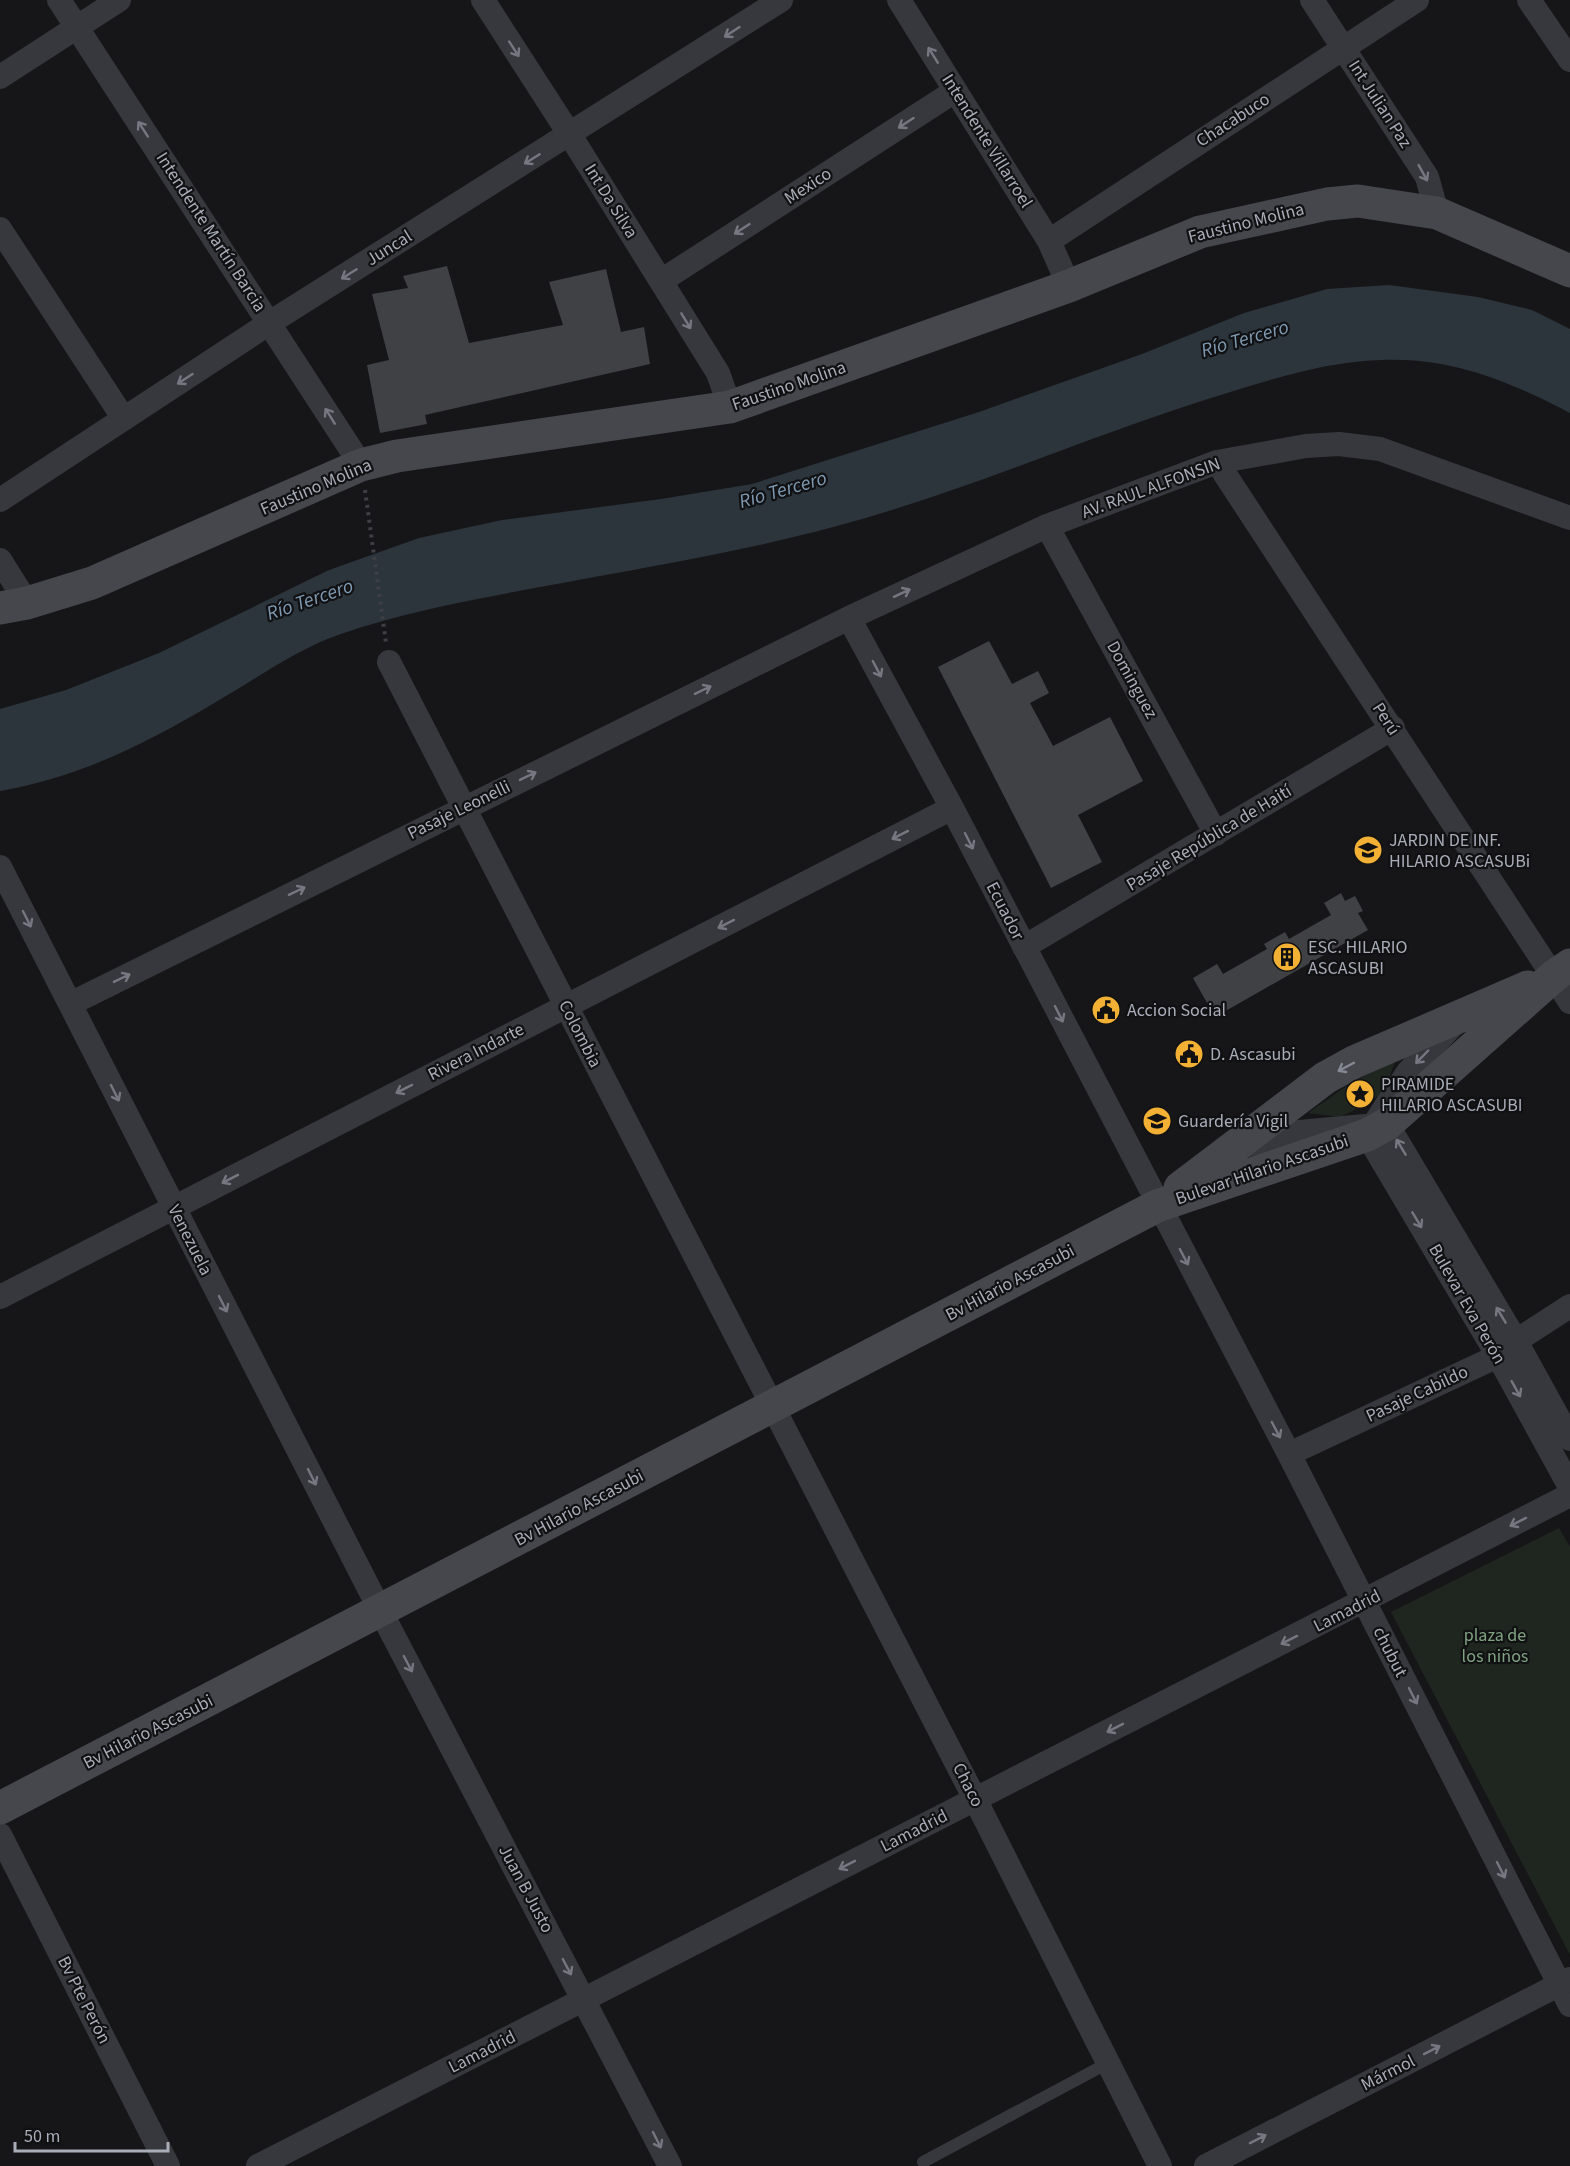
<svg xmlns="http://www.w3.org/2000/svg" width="1570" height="2166" viewBox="0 0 1570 2166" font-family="'Source Sans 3',sans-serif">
  <rect width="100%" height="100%" fill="#161618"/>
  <path fill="#1e261f" d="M1396,1059L1384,1092L1363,1106L1340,1117L1308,1113L1351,1083Z
    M1559,1528L1570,1547V1955L1391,1612Z"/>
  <path fill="#2c353c" d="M1389,285L1478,297L1532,310L1570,329V413C1509,381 1451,357 1381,360C1321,362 1267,381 1211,398C1084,438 962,493 833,527C737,553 637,569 540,587C471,600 403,612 338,635C296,650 259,677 221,699C151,741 82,777 0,791V709L66,690L159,653L329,570L419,538L502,520L661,499L752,484L979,412L1142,354L1244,313L1327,289Z"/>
  <path fill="#404145" d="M447,266L469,343L563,325L549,282L606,269L621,332L644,327L650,364L425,415L427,424L380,433L367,365L389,360L372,294L408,288L403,276Z
    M989,641L1012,684L1038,671L1049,693L1030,703L1053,746L1110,717L1143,781L1078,815L1102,862L1051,888L938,667Z
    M1341,893L1345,901L1355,896L1363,911L1358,913L1368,930L1215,1017L1193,978L1217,964L1223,974L1267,949L1264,944L1285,932L1289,939L1331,915L1324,903Z"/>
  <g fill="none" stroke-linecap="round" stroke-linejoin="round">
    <path stroke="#3d3f44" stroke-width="4" stroke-dasharray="3 4.5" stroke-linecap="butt" d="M365,490L386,643"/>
    <path stroke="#37383d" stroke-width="12" d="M923,2162L1108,2063"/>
    <path stroke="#37383d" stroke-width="24" d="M59,0L361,465
      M483,0L570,135L718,373L730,407
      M899,0L1049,241L1069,286
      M1312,0L1427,177L1437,213
      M1529,0L1570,60
      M0,77L119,0
      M0,229L124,419
      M1049,241L1417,0
      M661,281L955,91
      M1217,462L1570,1002
      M0,500L271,322L781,0
      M1047,526L1216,834
      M0,560L27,603
      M849,618L952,808L1289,1454L1570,2005
      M389,662L975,1799L1160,2166
      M0,867L381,1612L670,2166
      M1024,947L1393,728
      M70,1004L849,618L1047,526L1217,462L1306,446L1339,444L1380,449L1570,518
      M1455,1023L1408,1072L1367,1135L1498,1356L1570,1487
      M1240,1147L1299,1132L1387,1124L1516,1341L1570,1439
      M0,1297L952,808
      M1289,1454L1498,1356L1516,1341L1570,1306
      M0,1835L168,2166
      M258,2166L1570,1495
      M1206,2166L1570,1979"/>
    <path stroke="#45474d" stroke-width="33" d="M0,608L27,603L92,583L361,465L397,456L730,407L1069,286L1200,232L1327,204L1358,201L1437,213L1570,271
      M1180,1188L1325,1078L1354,1062L1528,987
      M0,1808L1157,1206L1367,1135L1387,1124L1554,976L1570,965"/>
  </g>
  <defs><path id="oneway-shaft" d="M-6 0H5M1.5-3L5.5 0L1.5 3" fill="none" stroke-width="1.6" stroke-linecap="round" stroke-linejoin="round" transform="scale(1.5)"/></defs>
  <g stroke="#757881">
    <use href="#oneway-shaft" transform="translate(732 32) rotate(147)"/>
    <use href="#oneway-shaft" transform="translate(514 49) rotate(57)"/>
    <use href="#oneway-shaft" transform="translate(933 55) rotate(-122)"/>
    <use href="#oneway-shaft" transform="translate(906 123) rotate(147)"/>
    <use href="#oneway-shaft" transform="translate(143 129) rotate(-123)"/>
    <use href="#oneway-shaft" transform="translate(532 159) rotate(148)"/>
    <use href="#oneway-shaft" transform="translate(1423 173) rotate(61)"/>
    <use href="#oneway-shaft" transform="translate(742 229) rotate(147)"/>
    <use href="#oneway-shaft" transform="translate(349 274) rotate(148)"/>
    <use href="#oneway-shaft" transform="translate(686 321) rotate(59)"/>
    <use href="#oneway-shaft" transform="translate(185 379) rotate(147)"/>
    <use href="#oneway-shaft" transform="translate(330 416) rotate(-122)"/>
    <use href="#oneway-shaft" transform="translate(902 593) rotate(-25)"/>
    <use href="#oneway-shaft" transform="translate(877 669) rotate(62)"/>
    <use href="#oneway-shaft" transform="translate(703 690) rotate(-26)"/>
    <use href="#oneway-shaft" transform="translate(528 776) rotate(-26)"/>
    <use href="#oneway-shaft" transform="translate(900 835) rotate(153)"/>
    <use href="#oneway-shaft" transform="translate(969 841) rotate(63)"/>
    <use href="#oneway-shaft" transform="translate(297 891) rotate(-26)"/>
    <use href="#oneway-shaft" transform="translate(27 919) rotate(63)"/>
    <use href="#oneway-shaft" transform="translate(726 924) rotate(153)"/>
    <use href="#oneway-shaft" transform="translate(122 978) rotate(-26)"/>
    <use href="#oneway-shaft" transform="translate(1059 1014) rotate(63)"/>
    <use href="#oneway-shaft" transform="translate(1422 1057) rotate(134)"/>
    <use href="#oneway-shaft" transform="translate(404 1089) rotate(153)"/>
    <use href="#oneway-shaft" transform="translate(115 1093) rotate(63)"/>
    <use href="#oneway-shaft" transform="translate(1401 1147) rotate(-121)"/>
    <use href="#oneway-shaft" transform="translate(230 1179) rotate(153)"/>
    <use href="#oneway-shaft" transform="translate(1417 1220) rotate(59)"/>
    <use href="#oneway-shaft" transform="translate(1184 1257) rotate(62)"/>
    <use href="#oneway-shaft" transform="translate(223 1304) rotate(63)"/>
    <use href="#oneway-shaft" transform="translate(1501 1315) rotate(-121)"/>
    <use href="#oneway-shaft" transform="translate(1516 1389) rotate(61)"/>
    <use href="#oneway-shaft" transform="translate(1276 1430) rotate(62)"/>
    <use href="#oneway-shaft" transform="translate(312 1477) rotate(63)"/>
    <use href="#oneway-shaft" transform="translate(1518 1522) rotate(153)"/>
    <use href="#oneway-shaft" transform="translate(1289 1640) rotate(153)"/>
    <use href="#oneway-shaft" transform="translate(408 1664) rotate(62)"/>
    <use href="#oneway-shaft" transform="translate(1413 1696) rotate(63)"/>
    <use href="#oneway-shaft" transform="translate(1115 1728) rotate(153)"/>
    <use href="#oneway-shaft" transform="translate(847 1865) rotate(153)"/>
    <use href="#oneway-shaft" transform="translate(1501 1870) rotate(63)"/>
    <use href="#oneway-shaft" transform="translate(567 1967) rotate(62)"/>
    <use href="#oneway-shaft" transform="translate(1432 2050) rotate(-27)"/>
    <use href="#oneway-shaft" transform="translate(1258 2139) rotate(-27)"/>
    <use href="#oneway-shaft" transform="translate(657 2140) rotate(63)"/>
  </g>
  <use stroke="#858993" href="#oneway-shaft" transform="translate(1346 1067) rotate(152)"/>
  <defs>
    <g id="school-disc" transform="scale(1.5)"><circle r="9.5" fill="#f2b134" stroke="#111113"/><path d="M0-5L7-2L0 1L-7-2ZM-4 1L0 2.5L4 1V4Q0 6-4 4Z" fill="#111"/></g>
    <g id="building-disc" transform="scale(1.5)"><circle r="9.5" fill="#f2b134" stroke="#111113"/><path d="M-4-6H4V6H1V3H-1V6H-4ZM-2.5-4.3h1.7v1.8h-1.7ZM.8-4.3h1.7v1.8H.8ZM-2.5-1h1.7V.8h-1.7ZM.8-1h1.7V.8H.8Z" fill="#111"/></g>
    <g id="civic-disc" transform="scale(1.5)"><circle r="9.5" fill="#f2b134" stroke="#111113"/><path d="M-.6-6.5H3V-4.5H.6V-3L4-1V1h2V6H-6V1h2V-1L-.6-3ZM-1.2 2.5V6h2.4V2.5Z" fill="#111"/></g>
    <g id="sight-disc" transform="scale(1.5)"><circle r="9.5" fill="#f2b134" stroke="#111113"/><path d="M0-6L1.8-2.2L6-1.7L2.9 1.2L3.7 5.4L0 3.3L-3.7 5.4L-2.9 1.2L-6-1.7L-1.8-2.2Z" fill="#111"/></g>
  </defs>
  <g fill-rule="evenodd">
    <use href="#school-disc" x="1368" y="850"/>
    <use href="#building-disc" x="1287" y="957"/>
    <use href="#civic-disc" x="1106" y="1010"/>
    <use href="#civic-disc" x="1189" y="1054"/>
    <use href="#sight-disc" x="1360" y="1094"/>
    <use href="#school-disc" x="1157" y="1121"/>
  </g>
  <g text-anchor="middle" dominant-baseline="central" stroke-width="4.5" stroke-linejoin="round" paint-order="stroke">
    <g font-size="18" fill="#a8adb8" stroke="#111113">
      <text transform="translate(1380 104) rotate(57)">Int Julian Paz</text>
      <text transform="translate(1233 120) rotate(-33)">Chacabuco</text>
      <text transform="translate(987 141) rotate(58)">Intendente Villarroel</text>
      <text transform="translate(808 186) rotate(-33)">Mexico</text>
      <text transform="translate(611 201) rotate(58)">Int Da Silva</text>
      <text transform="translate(1246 223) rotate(-14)">Faustino Molina</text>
      <text transform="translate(211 232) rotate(57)">Intendente Martín Barcia</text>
      <text transform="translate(389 248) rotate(-32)">Juncal</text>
      <text transform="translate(789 386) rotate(-19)">Faustino Molina</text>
      <text transform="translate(316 487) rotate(-23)">Faustino Molina</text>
      <text transform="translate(1151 488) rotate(-20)">AV. RAUL ALFONSIN</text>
      <text transform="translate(1132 680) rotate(61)">Dominguez</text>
      <text transform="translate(1386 719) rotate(57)">Perú</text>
      <text transform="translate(459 810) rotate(-26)">Pasaje Leonelli</text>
      <text transform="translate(1209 838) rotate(-31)">Pasaje República de Haití</text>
      <text transform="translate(1005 911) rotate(63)">Ecuador</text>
      <text transform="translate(580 1034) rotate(63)">Colombia</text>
      <text transform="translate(476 1052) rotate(-27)">Rivera Indarte</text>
      <text transform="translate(1262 1170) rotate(-19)">Bulevar Hilario Ascasubi</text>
      <text transform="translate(190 1240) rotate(63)">Venezuela</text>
      <text transform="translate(1010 1283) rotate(-28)">Bv Hilario Ascasubi</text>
      <text transform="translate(1467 1304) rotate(60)">Bulevar Eva Perón</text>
      <text transform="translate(1417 1394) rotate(-25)">Pasaje Cabildo</text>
      <text transform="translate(579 1508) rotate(-28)">Bv Hilario Ascasubi</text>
      <text transform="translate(1347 1611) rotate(-27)">Lamadrid</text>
      <text transform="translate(1390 1652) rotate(63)">chubut</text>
      <text transform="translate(148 1732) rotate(-27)">Bv Hilario Ascasubi</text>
      <text transform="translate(968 1785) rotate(63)">Chaco</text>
      <text transform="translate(914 1831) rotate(-27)">Lamadrid</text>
      <text transform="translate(526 1889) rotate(62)">Juan B Justo</text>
      <text transform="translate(84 2000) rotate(63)">Bv Pte Perón</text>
      <text transform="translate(482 2052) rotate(-27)">Lamadrid</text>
      <text transform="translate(1388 2073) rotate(-27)">Mármol</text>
    </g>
    <g font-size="18" fill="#a8adb8" stroke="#111113" text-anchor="start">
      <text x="1389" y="840">JARDIN DE INF.<tspan x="1389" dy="21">HILARIO ASCASUBi</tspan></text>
      <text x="1308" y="947">ESC. HILARIO<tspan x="1308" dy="21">ASCASUBI</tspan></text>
      <text x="1127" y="1010">Accion Social</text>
      <text x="1210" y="1054">D. Ascasubi</text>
      <text x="1381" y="1084">PIRAMIDE<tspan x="1381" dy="21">HILARIO ASCASUBI</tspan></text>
      <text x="1178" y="1121">Guardería Vigil</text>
    </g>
    <g font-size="18" fill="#7fa381" stroke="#111113">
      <text x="1495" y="1635">plaza de<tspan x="1495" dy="21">los niños</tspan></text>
    </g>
    <g font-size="20" font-style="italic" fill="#7f9bb3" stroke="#111113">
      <text transform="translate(1245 339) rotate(-16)">Río Tercero</text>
      <text transform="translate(783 490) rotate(-16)">Río Tercero</text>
      <text transform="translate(310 600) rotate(-19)">Río Tercero</text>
    </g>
  </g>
  <path d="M15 2142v9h153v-9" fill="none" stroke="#a8adb8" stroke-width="3"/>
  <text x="24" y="2142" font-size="18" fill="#a8adb8" stroke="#111113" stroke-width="4.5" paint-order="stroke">50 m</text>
</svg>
